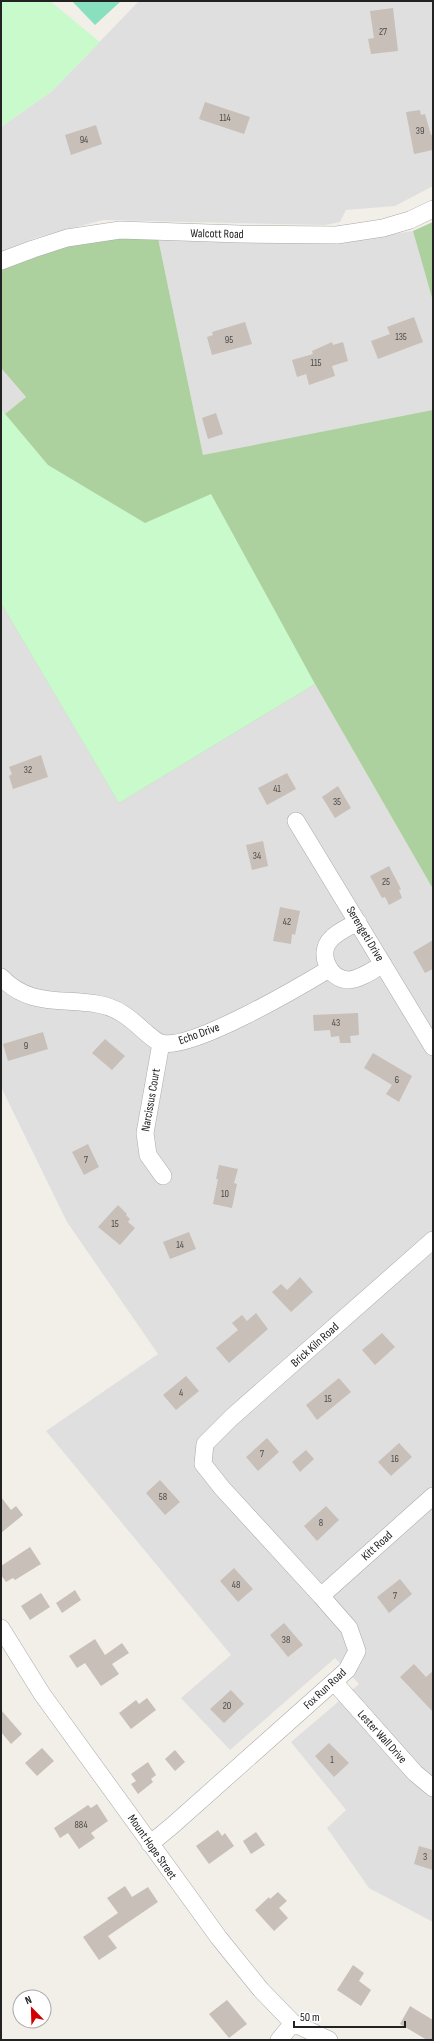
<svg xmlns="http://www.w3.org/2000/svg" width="434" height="2041" viewBox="0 0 434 2041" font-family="'Sofia Sans Condensed',sans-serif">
  <rect width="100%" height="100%" fill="#f2efe9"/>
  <path fill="#e0dfdf" d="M139,1H433V186L395,206L346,210L340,222L325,225L103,220L35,238L1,253V127L52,91Z
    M433,222V663L315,684L433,889V1922L369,1888L327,1828L346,1810L291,1742L359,1684L335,1658L230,1750L181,1698L231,1655L46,1431L158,1354L67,1222L1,1087V603L119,803L203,455L158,238L329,244L413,231Z
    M1,368L26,397L5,414L1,409Z"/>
  <path fill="#add19e" d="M433,222V301L413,231Z
    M158,238L203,455L433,410V889L315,684L119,803L1,603V409L5,414L26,397L1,368V270L62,248L103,239Z"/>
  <path fill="#c8facc" d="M1,1H50L100,42L52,91L1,127Z
    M1,409L48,465L145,523L211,494L315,684L119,803L1,603Z"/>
  <path fill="#88e0be" d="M72,1H121L95,25Z"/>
  <path fill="#c7bfb8" d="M393,8L398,51L371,54L368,39L374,38L370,11Z
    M205,102L250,117L244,134L199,119Z
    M420,110L421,115L425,114L431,135H433V150L414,154L406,112Z
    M96,125L102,144L71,155L65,135Z
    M414,317L423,342L378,359L371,341L390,334L387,327Z
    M245,322L252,344L212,355L207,337L213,335L212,332Z
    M332,342L333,345L343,342L348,361L332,366L335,376L309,385L306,374L297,377L292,360L313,354L312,351Z
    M216,413L223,434L208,439L202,418Z
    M41,755L48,777L13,789L9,776L12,774L9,767Z
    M287,773L296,789L267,805L258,788Z
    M338,786L351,808L335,818L322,797Z
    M263,841L268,866L252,870L246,845Z
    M389,866L401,889L399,890L402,898L389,905L385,897L382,898L370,876Z
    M280,907L300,911L295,935L292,934L291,944L273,941Z
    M433,940V969L425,973L413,952Z
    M358,1013L359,1035L350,1036L351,1043H340L339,1036L331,1037L330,1030L314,1031L313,1015Z
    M43,1032L48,1049L8,1061L3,1044Z
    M105,1039L125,1056L112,1070L92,1053Z
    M373,1053L412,1076L399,1102L386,1094L392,1085L364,1068Z
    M88,1144L99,1167L84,1175L72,1152Z
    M219,1165L238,1169L234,1183L237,1184L232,1208L213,1204L218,1179H216Z
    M118,1205L127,1214L126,1215L130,1219L128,1222L135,1228L120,1245L98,1227Z
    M189,1232L196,1249L170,1259L163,1242Z
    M300,1277L313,1292L291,1312L272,1292L281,1284L287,1290Z
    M256,1313L268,1329L229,1363L216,1348L238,1330L232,1323L242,1315L247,1321Z
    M382,1333L395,1347L375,1365L362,1350Z
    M186,1376L199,1391L176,1410L163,1395Z
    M339,1378L351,1392L317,1420L306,1405Z
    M267,1438L279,1452L258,1471L246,1457Z
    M399,1443L412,1457L391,1476L378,1462Z
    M306,1450L314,1459L300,1472L292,1462Z
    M160,1480L180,1502L165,1515L146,1493Z
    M1,1497L11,1510L16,1506L23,1515L1,1533Z
    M326,1506L339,1520L317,1541L304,1526Z
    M30,1547L41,1564L15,1580L13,1578L6,1582L1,1575V1566Z
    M234,1568L253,1589L238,1602L220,1581Z
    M400,1579L412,1594L389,1613L377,1597Z
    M75,1590L81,1600L62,1613L56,1603Z
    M41,1593L50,1607L30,1620L21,1606Z
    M284,1623L303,1645L288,1657L270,1635Z
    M95,1639L105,1655L122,1643L129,1653L112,1664L119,1674L101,1686L85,1663L77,1668L69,1656Z
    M414,1664L426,1677L433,1671V1712L400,1677Z
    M231,1690L244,1704L224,1723L210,1709Z
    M147,1698L156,1710L131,1729L119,1713L136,1700L139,1704Z
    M1,1710L22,1734L11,1744L1,1732Z
    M329,1743L349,1763L334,1777L315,1756Z
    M42,1748L54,1761L37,1776L25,1763Z
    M175,1750L185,1762L175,1771L165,1759Z
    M148,1762L156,1775L151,1779L153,1782L138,1794L131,1784L136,1781L131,1774Z
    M97,1804L108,1821L91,1833L95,1838L79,1849L68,1833L60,1838L54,1828L88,1805L91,1808Z
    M218,1830L222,1836L225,1833L234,1846L209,1864L196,1846Z
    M256,1832L265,1845L251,1854L243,1841Z
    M419,1846L433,1850V1870L414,1864Z
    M125,1886L132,1897L148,1887L158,1902L108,1936L117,1948L99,1960L83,1937L118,1913L107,1898Z
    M278,1892L287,1901L279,1908L288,1918L274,1931L255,1910L269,1897L270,1899Z
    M353,1965L364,1973L359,1981L371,1990L361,2006L337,1990Z
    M227,2000L247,2024L229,2038L209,2014Z
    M410,2006L433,2020V2040H427L400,2024Z"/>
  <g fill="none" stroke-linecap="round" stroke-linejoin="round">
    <g stroke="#a9a9a9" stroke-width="18">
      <path id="minor" d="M1,261L33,249L67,238L120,230L240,234L337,235L383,228L410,220L433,209
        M296,821L433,1047
        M358,922C349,927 338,931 331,939C317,953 329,980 349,980C361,979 373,970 383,964
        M1,977C29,1007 62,998 97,1004C117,1007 130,1018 144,1031C149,1035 155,1041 161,1043C191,1051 301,986 329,969
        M161,1043L145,1133L148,1155L163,1176
        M321,1596L433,1496
        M1,1628L42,1694L219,1938L261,1990L293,2023L329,2040
        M334,1682L415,1773L433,1788
        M150,1844L173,1825L347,1670L357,1651L349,1628L321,1596L222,1488L203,1464L205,1444L232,1417L433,1240
        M279,2040L293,2023"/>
    </g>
    <use href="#minor" stroke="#fff" stroke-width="17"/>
  </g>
  <g text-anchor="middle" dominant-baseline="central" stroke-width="3" stroke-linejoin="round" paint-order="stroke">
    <g font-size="10" fill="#4b4948">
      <text x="383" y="32">27</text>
      <text x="225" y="118">114</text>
      <text x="420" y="131">39</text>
      <text x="84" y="140">94</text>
      <text x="401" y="337">135</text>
      <text x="229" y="340">95</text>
      <text x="316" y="363">115</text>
      <text x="28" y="770">32</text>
      <text x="277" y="789">41</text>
      <text x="337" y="802">35</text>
      <text x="257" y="856">34</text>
      <text x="386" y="882">25</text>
      <text x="287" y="922">42</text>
      <text x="336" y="1023">43</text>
      <text x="26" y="1046">9</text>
      <text x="397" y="1080">6</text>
      <text x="86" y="1160">7</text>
      <text x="225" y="1194">10</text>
      <text x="115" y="1224">15</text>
      <text x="180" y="1245">14</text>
      <text x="181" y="1393">4</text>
      <text x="328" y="1399">15</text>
      <text x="262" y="1454">7</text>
      <text x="395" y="1459">16</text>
      <text x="163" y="1497">58</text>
      <text x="321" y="1523">8</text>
      <text x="236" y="1585">48</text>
      <text x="395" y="1596">7</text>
      <text x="286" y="1640">38</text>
      <text x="227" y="1706">20</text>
      <text x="332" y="1760">1</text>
      <text x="81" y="1825">884</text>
      <text x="425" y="1857">3</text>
    </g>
    <g font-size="12" fill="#222" stroke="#fff">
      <text transform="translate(217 234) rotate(1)">Walcott Road</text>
      <text transform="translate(365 934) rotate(59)">Serengeti Drive</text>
      <text transform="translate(199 1034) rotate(-20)">Echo Drive</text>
      <text transform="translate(151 1100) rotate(-80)">Narcissus Court</text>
      <text transform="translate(315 1345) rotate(-42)">Brick Kiln Road</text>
      <text transform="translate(377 1546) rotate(-42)">Kitt Road</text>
      <text transform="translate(325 1689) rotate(-43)">Fox Run Road</text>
      <text transform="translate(382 1737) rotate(48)">Lester Wall Drive</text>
      <text transform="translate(152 1847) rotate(55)">Mount Hope Street</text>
    </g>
  </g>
  <rect width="434" height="2041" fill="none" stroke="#222222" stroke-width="4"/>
  <g transform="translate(32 2009) rotate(337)"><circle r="19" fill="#ffffff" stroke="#a7a7a7"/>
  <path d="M0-3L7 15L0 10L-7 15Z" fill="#d40000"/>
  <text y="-6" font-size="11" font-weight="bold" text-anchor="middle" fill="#222222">N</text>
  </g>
  <path d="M294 2021v6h111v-6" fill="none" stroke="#222222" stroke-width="2"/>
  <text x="300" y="2021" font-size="12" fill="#222222" stroke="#ffffff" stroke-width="3" paint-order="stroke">50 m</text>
</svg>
